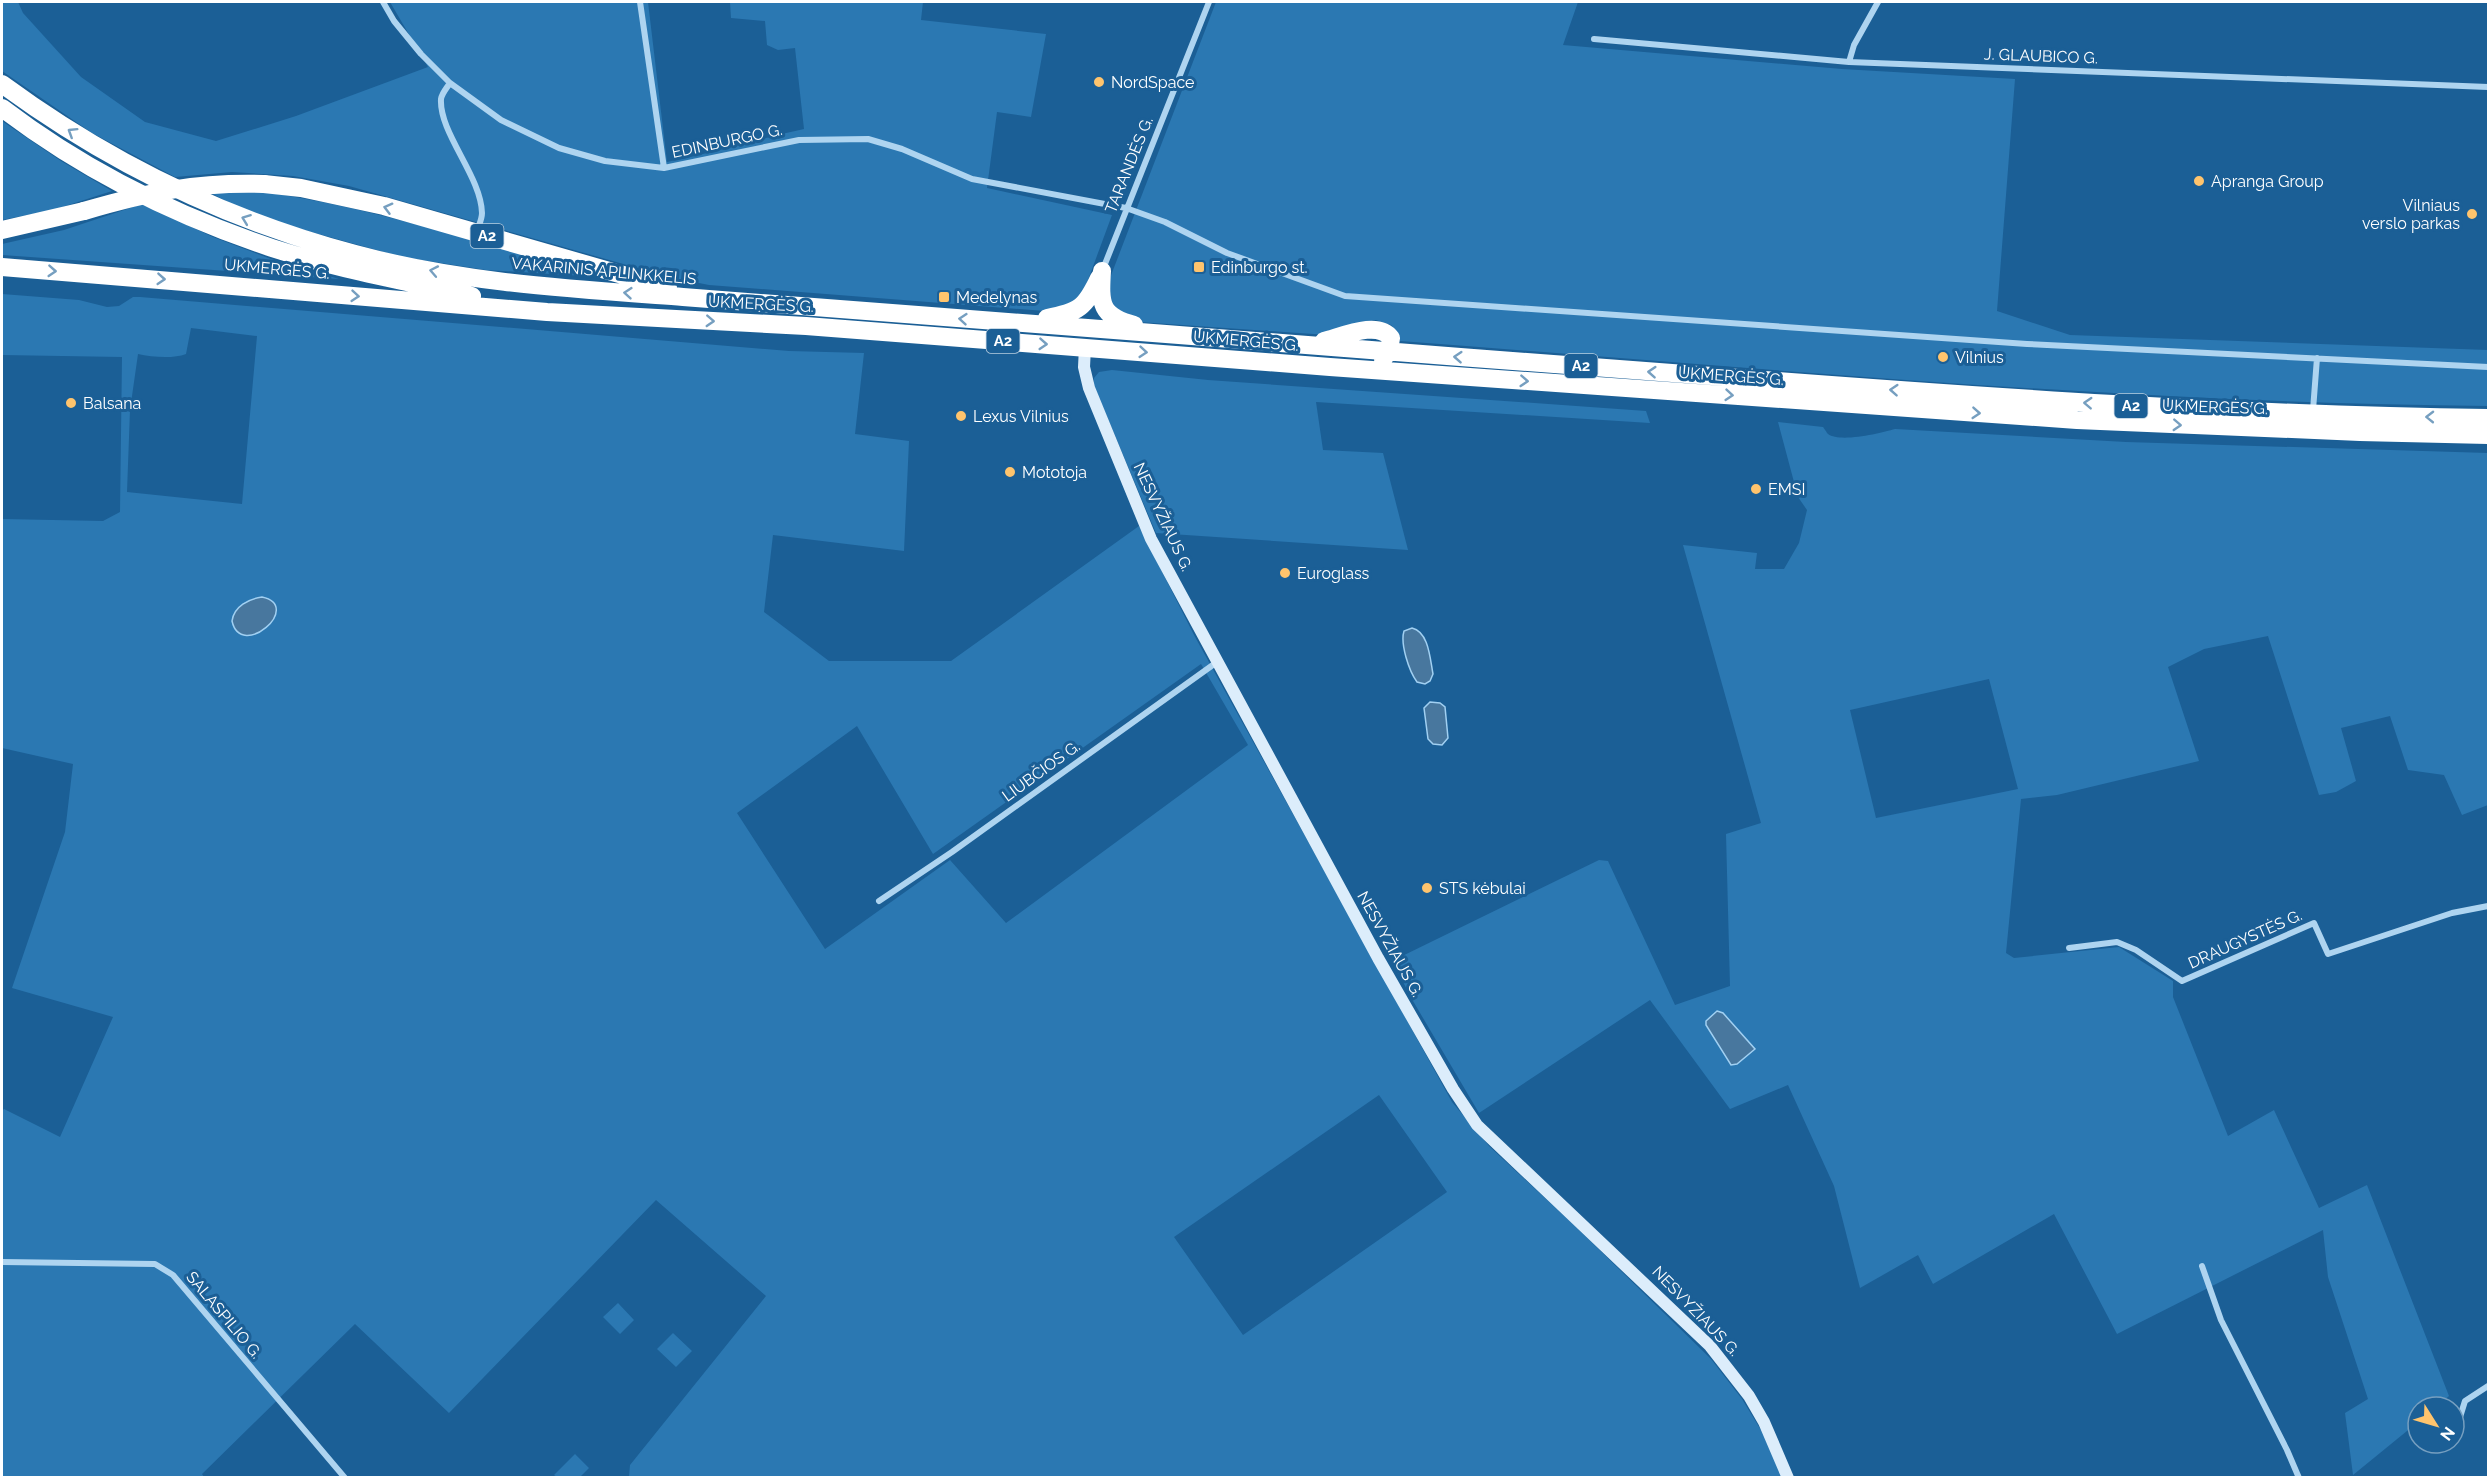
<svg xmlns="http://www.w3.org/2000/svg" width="2490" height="1479" viewBox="0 0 2490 1479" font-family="Raleway,sans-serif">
  <rect width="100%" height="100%" fill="#1b5f96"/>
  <path fill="#2b78b2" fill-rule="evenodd" d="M2,2H18L23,13L81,77L145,122L216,141L296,116L428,67L390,2H648L667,162C713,153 758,139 804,129L795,48L778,50L767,45L765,21L731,18L730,2H923L921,20L1046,34L1031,117L997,112L987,188L1112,215L1081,299L1058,312L709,285L669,277L349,186L293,176L232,172L175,177L92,133L2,71Z
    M1216,2H1578L1563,45L1842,69L2015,79L1997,311L2070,335L2488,350V406C2125,403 1762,368 1400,341L1396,331L1391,325L1376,320L1363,322L1328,335L1125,321L1109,302L1110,278Z
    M2,121L61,161L112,191L53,210L2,220Z
    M264,192C378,208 489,246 600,277L486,270L402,257L293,227L235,206L211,193Z
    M142,204L213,237L271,259L339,279L2,255V244L64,230Z
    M2,294L79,300L107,307L119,306L133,297H140L789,351L864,353L855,434L909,441L904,551L773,535L764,612L829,661H951L1139,526L1194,635L1452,1102L1489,1146L1575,1226L1711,1359L1742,1399L1764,1435L1782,1477H629L630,1465L766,1296L656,1200L449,1413L355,1324L202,1474L204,1477H2V1111L4,1109L60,1137L113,1017L12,988L65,832L73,764L2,748V519L103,521L120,512L122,357L2,355ZM191,328L257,336L242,504L127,492L130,410L138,354C152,357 173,359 186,354ZM262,597L272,602L236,630L232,621C235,605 249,602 262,597ZM1201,664L1248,745L1006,923L950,860L825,949L737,813L857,726L933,854ZM1379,1095L1447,1192L1243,1335L1174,1237Z
    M1112,370L1208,380L1646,411L1650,423L1316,402L1323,450L1383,453L1408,550L1156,533L1094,386V378L1099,372Z
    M1778,422L1823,427C1824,428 1827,433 1828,434C1840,443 1881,433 1895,429L2126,442L2488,453V805L2462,815L2444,775L2408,770L2390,716L2341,728L2356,781L2336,792L2319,795L2268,636L2204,649L2168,667L2199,761L2057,795L2021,799L2006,953L2014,958L2119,947L2173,981V997L2228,1136L2274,1110L2319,1208L2367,1185L2449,1396L2436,1407H2418V1422L2353,1475L2345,1413L2368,1399L2328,1277L2323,1230L2117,1334L2054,1214L1933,1284L1918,1255L1860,1288L1834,1186L1788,1085L1730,1109L1650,1000L1479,1113L1413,1001L1392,961L1599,860L1608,861L1675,1005L1730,986L1726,834L1761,823L1683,545L1757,553L1755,569H1784L1799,543L1807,510L1798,497ZM1989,679L2018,789L1876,818L1850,710Z
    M618,1303L634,1320L620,1334L603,1317Z
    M673,1333L692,1351L676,1367L657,1349Z
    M575,1454L589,1468L580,1477H557L554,1475Z"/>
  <path fill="#48779e" stroke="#a1d0f2" stroke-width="1.5" d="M262,597C304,606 241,661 232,621C234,606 249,599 262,597Z
    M1412,628C1429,632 1430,659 1433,674L1430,681L1425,684L1417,682C1409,671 1400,644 1404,631Z
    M1430,702L1440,703L1445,707L1448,738L1442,745L1433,744L1428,739L1424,708Z
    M1717,1011L1723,1013L1755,1049L1737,1064L1731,1065L1706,1025V1021Z"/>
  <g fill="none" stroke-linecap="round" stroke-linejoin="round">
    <path stroke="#aed4f0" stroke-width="6" d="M383,2L394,21L421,54L450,83L501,120L559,148L605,161L664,168L799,140L868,139L902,149L972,179L1126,208L1165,222L1227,253L1345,296L2027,344L2488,367
      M640,2L664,168
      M1594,39L1849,62L2488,87
      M1849,62L1854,45L1878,2
      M450,83C446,89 442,93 441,99C439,133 481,176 482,213C482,219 479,225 477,231
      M1103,269L1209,2
      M2313,410L2317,358
      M879,901L952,852L1217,662
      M2069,948L2117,942L2136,950L2182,981L2314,923L2328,954L2452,913L2488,906
      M2,1262L155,1264L173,1275L345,1478
      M2202,1266L2221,1320L2287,1450L2299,1478
      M2460,1417L2465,1401L2488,1386"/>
    <path stroke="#dcedfb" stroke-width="12" d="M1085,347L1084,367L1089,388L1151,539L1378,958L1453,1089L1477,1125L1710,1346L1749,1396L1764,1422L1788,1478"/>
    <path stroke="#fff" stroke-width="18" d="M2,84C108,162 227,220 355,254C462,283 573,289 683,297C844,310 1005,321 1166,334C1357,349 1547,364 1738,378C1988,397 2238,415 2488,418
      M2,108C82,169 176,216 272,248C337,269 405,281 472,296
      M264,184L301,188L384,206L668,288
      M2,230L84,211
      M2,267L547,312L806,326L1330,367L2077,420L2360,432L2488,435
      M1102,271C1100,304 1100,316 1134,325
      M1047,318C1079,312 1085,308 1099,278
      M1324,341C1343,336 1378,320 1391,338L1389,351L1383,359"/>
    <path stroke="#fff" stroke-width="18" d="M84,211C149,192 196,182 264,184"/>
  </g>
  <defs><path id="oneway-chevron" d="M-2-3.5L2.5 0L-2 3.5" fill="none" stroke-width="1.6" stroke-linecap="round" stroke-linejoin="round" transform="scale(1.5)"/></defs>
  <g stroke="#769fc0">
    <use href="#oneway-chevron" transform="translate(72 132) rotate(-148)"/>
    <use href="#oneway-chevron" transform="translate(388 208) rotate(-165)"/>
    <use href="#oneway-chevron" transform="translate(246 219) rotate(-159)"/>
    <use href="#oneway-chevron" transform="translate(52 271) rotate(4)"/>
    <use href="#oneway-chevron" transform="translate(434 271) rotate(-169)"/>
    <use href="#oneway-chevron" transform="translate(161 279) rotate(4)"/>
    <use href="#oneway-chevron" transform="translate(628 293) rotate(-175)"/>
    <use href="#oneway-chevron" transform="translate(355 296) rotate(5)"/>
    <use href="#oneway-chevron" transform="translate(963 319) rotate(-175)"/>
    <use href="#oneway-chevron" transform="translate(710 321) rotate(3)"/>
    <use href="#oneway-chevron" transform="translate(1043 344) rotate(4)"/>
    <use href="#oneway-chevron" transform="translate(1143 352) rotate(5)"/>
    <use href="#oneway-chevron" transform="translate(1458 357) rotate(-176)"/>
    <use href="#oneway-chevron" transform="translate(1652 372) rotate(-176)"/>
    <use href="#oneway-chevron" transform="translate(1524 381) rotate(4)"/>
    <use href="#oneway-chevron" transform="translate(1894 390) rotate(-176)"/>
    <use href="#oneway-chevron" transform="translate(1729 395) rotate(5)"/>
    <use href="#oneway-chevron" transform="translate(2088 403) rotate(-177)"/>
    <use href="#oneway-chevron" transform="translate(1976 413) rotate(4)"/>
    <use href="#oneway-chevron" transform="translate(2430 417) rotate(-179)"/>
    <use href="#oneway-chevron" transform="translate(2177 425) rotate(3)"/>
  </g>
  <g fill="#ffc46d" stroke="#1b5f96" stroke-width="2">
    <circle cx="1099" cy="82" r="6"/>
    <circle cx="2199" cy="181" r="6"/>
    <circle cx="2472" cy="214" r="6"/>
    <rect x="1193" y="261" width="12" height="12" rx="3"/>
    <rect x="938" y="291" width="12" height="12" rx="3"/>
    <circle cx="1943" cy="357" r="6"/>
    <circle cx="71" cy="403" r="6"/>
    <circle cx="961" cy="416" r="6"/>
    <circle cx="1010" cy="472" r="6"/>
    <circle cx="1756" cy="489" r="6"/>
    <circle cx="1285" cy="573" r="6"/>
    <circle cx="1427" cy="888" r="6"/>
  </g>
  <g text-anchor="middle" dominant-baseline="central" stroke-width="6" stroke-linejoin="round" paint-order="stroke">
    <g fill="#1b5f96" stroke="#bbcfe0" stroke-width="1.5">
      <rect x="470.5" y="224" width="33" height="24" rx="4.5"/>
      <rect x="986.5" y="329" width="33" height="24" rx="4.5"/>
      <rect x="1564.5" y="354" width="33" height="24" rx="4.5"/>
      <rect x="2114.5" y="394" width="33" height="24" rx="4.5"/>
    </g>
    <g font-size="15" font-weight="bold" fill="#fff">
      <text x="487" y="236">A2</text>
      <text x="1003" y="341">A2</text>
      <text x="1581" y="366">A2</text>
      <text x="2131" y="406">A2</text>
    </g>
    <g font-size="16" fill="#fff" stroke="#1b5f96">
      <text transform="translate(2041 56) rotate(2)">J. GLAUBICO G.</text>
      <text transform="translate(727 141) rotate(-12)">EDINBURGO G.</text>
      <text transform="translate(1129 165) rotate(-68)">TARANDĖS G.</text>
      <text transform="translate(277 269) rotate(5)">UKMERGĖS G.</text>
      <text transform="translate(604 271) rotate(5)">VAKARINIS APLINKKELIS</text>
      <text transform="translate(761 304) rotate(3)">UKMERGĖS G.</text>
      <text transform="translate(1246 341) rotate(5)">UKMERGĖS G.</text>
      <text transform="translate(1731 376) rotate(4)">UKMERGĖS G.</text>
      <text transform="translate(2215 407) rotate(2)">UKMERGĖS G.</text>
      <text transform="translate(1163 517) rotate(65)">NESVYŽIAUS G.</text>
      <text transform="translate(1041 771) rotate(-36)">LIUBČIOS G.</text>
      <text transform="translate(2245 939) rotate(-24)">DRAUGYSTĖS G.</text>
      <text transform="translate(1390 944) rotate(61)">NESVYŽIAUS G.</text>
      <text transform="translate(1696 1311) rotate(46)">NESVYŽIAUS G.</text>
      <text transform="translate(224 1315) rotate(50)">SALASPILIO G.</text>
    </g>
    <g font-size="16" fill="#fff" stroke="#1b5f96" text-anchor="start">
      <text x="1111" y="82">NordSpace</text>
      <text x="2211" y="181">Apranga Group</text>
      <text x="2460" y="205" text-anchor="end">Vilniaus<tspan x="2460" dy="18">verslo parkas</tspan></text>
      <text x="1211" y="267">Edinburgo st.</text>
      <text x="956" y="297">Medelynas</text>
      <text x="1955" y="357">Vilnius</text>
      <text x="83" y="403">Balsana</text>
      <text x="973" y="416">Lexus Vilnius</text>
      <text x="1022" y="472">Mototoja</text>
      <text x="1768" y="489">EMSI</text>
      <text x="1297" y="573">Euroglass</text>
      <text x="1439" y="888">STS kėbulai</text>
    </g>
  </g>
  <rect width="2490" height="1479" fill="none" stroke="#ffffff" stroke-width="6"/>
  <g transform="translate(2436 1425) rotate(127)"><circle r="28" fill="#1b5f96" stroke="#769fc0" stroke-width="1.5"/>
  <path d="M0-4.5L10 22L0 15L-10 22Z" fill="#ffc46d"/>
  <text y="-9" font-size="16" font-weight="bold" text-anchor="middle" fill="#ffffff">N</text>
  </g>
</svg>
